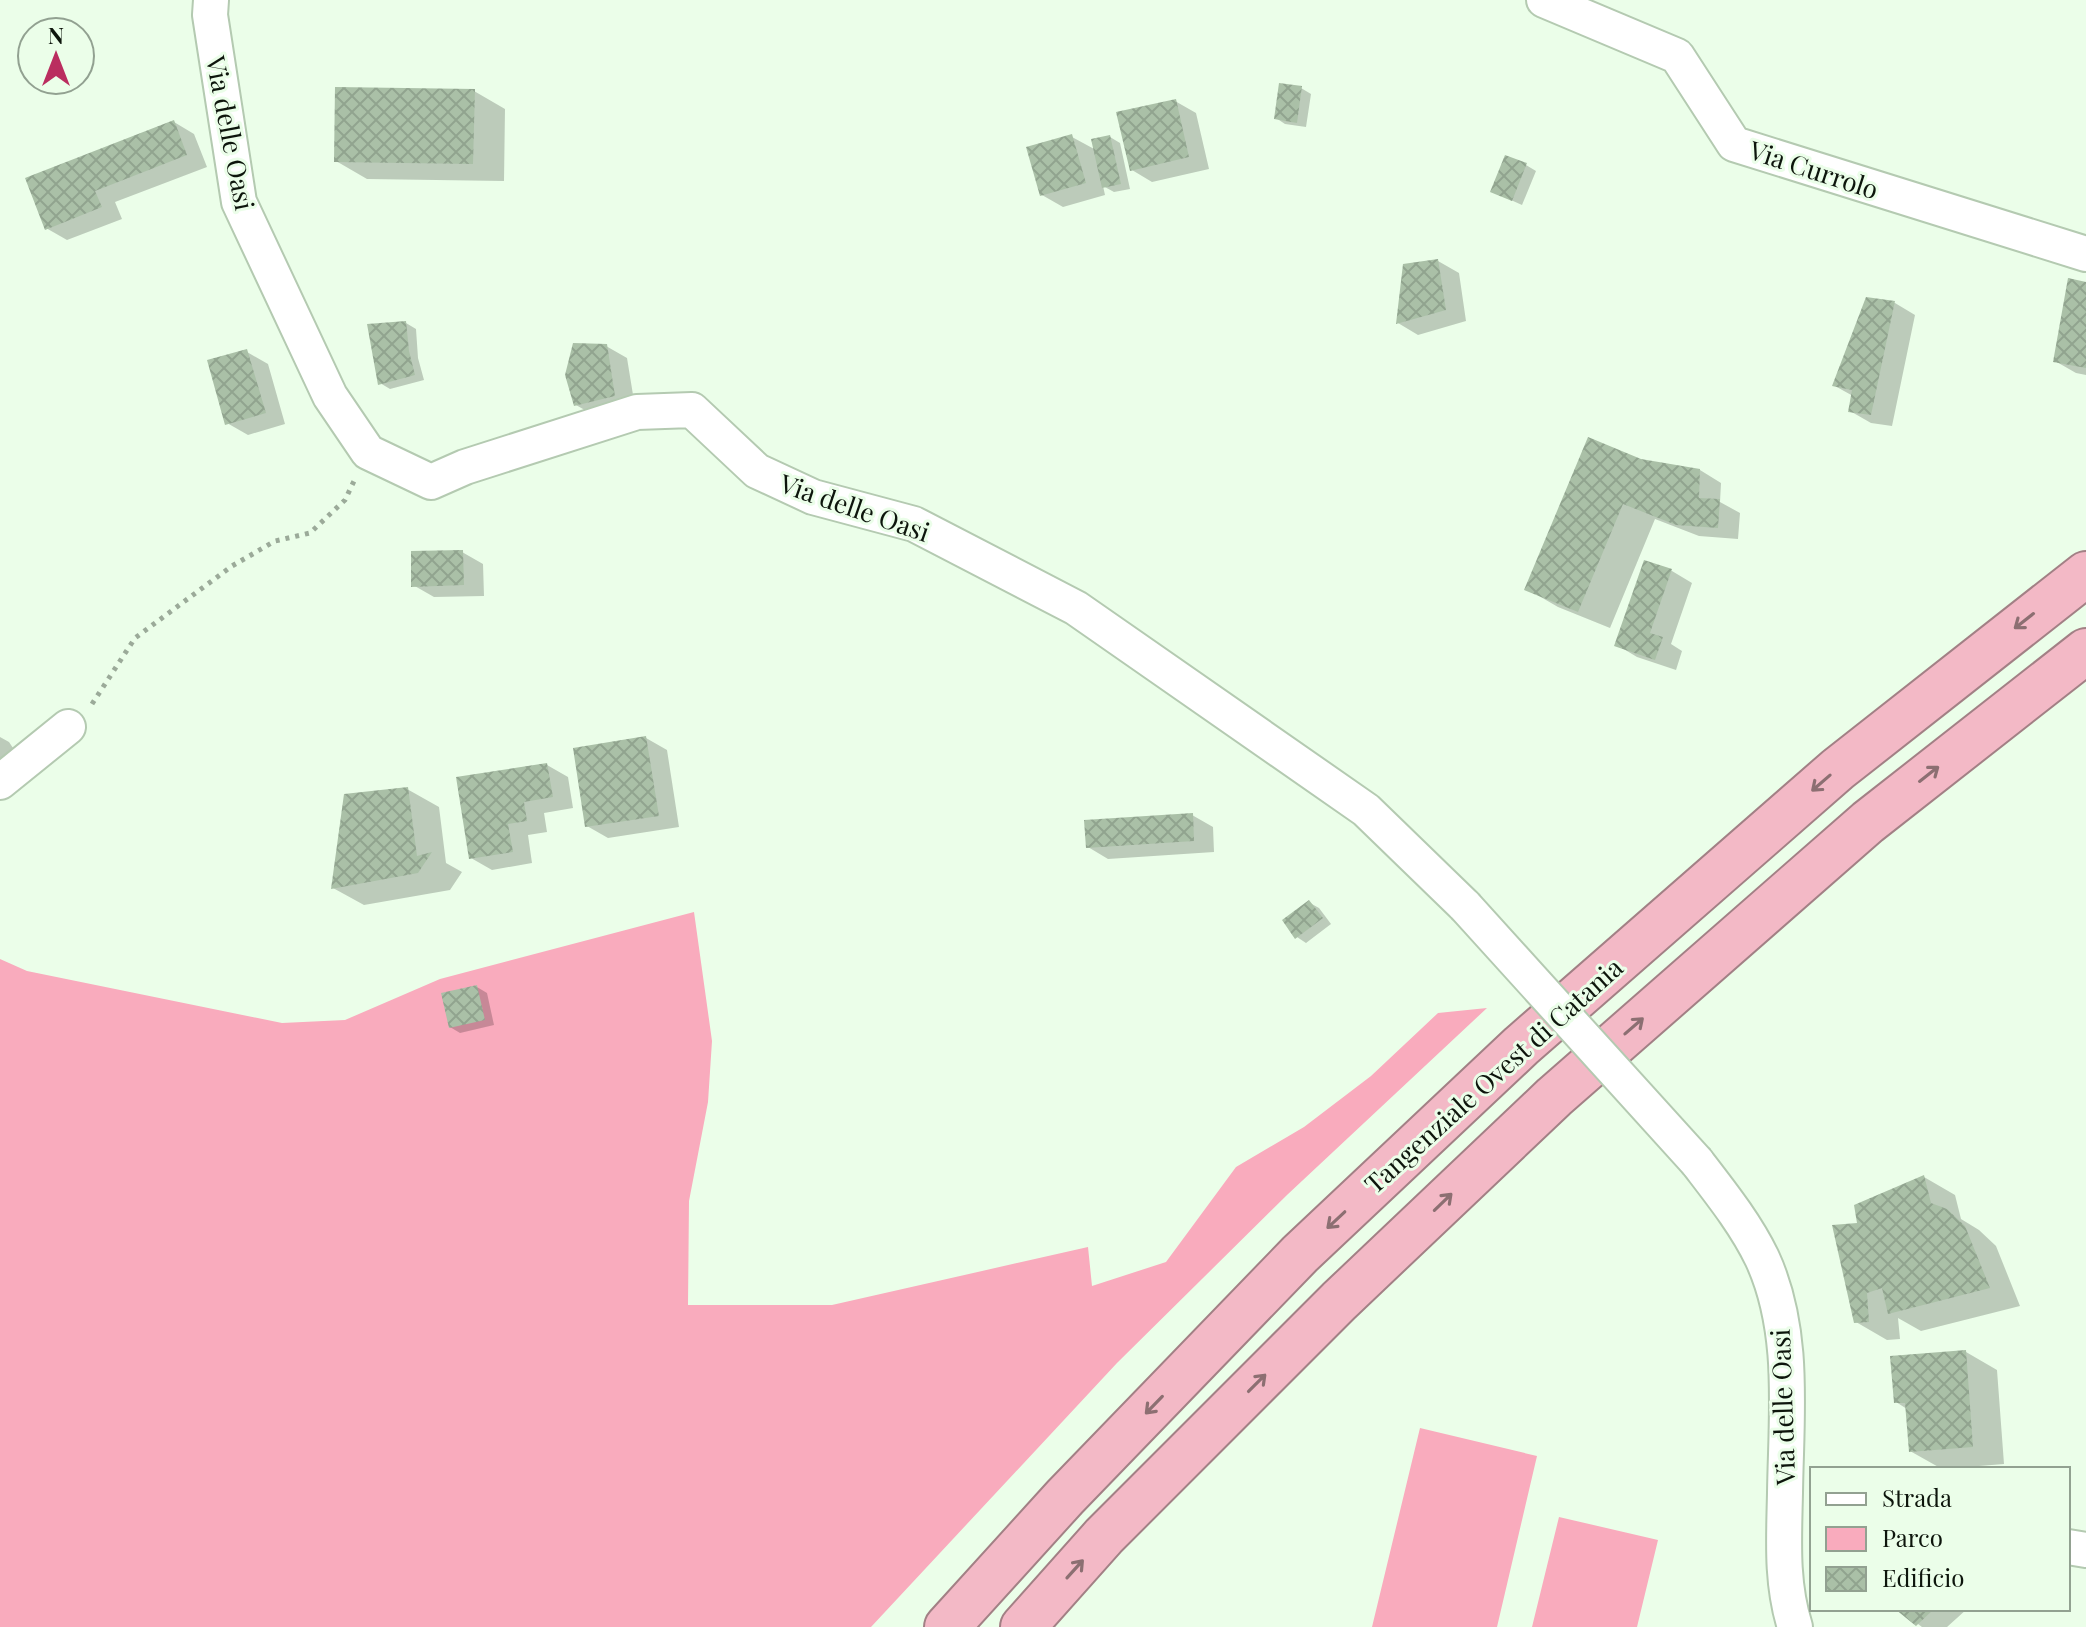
<svg xmlns="http://www.w3.org/2000/svg" width="2086" height="1627" viewBox="0 0 2086 1627" font-family="'Playfair Display',serif">
  <defs>
    <pattern id="building-cross-hatch" width="8" height="8" patternUnits="userSpaceOnUse" patternTransform="scale(2)"><rect width="8" height="8" fill="#aac0a7"/><path d="M0 0l8 8M0 8l8-8" fill="none" stroke="#91a48f"/></pattern>
  </defs>
  <rect width="100%" height="100%" fill="#ebfee9"/>
  <path fill="#f9abbd" d="M694,912L712,1041L708,1102L689,1201L688,1305H832L1088,1247L1092,1286L1166,1262L1236,1167L1304,1127L1371,1076L1438,1013L1487,1008L1287,1195L1117,1363L871,1627H0V959L27,971L282,1023L345,1020L440,979Z
    M1420,1428L1537,1456L1497,1627H1372Z
    M1559,1517L1658,1540L1637,1627H1532Z"/>
  <path fill="#0003" d="M1301,88L1311,94L1306,127L1285,124L1276,118Z
    M474,91L505,109L504,181L367,179L336,161Z
    M1175,101L1196,113L1209,169L1152,182L1132,170Z
    M174,122L194,134L207,167L115,202L122,219L67,240L46,228Z
    M1072,137L1096,150L1110,137L1120,143L1130,189L1114,192L1103,186L1105,195L1063,207L1042,195Z
    M1526,165L1536,171L1522,205L1493,192Z
    M1438,261L1459,273L1466,321L1418,335L1398,323Z
    M2086,284V375L2076,373L2055,361Z
    M1868,300L1895,303L1915,315L1892,426L1871,423L1850,411L1853,396L1835,386Z
    M406,323L416,329L418,358L424,380L390,389L380,383Z
    M606,346L627,358L635,407L597,417L576,405Z
    M247,352L268,364L285,424L248,435L227,423Z
    M1642,461L1700,470L1721,483L1720,502L1740,513L1738,539L1699,536L1655,519L1610,628L1558,607L1527,589Z
    M462,552L483,564L484,596L434,597L413,585Z
    M1646,562L1672,571L1692,583L1671,644L1682,651L1676,670L1637,657L1617,645Z
    M0,737L9,742L17,754L0,769Z
    M646,738L667,750L679,827L608,838L587,826Z
    M547,765L568,777L573,808L544,813L547,832L528,835L532,863L492,870L471,858Z
    M407,789L439,807L446,863L462,872L450,890L364,905L333,888Z
    M1192,815L1213,827L1214,852L1108,859L1088,847Z
    M1310,903L1319,908L1331,924L1306,943L1297,937Z
    M477,987L487,993L494,1025L460,1033L450,1027Z
    M1924,1177L1955,1195L1961,1219L1979,1230L1996,1246L2020,1306L1921,1331L1898,1318L1900,1339L1887,1340L1856,1322L1860,1225Z
    M1966,1352L1997,1370L2004,1464L1942,1469L1910,1451L1907,1409L1896,1402Z
    M1898,1609H1967L1947,1627H1922Z"/>
  <path fill="url(#building-cross-hatch)" d="M1279,83L1302,86L1297,123L1274,119Z
    M335,87L475,89L473,164L334,162Z
    M1176,99L1189,157L1130,171L1116,112Z
    M174,120L187,155L95,191L102,207L45,230L25,178Z
    M1072,134L1086,183L1040,196L1026,147Z
    M1110,135L1121,184L1102,188L1091,139Z
    M1505,155L1527,163L1512,201L1490,192Z
    M1438,259L1446,310L1396,324L1403,264Z
    M2068,278L2086,282V368L2053,362Z
    M1866,297L1895,301L1871,415L1848,412L1852,390L1832,386Z
    M406,321L409,351L415,375L378,385L367,324Z
    M573,343L607,344L615,396L574,406L565,375Z
    M247,349L266,413L225,425L207,360Z
    M1588,437L1641,459L1700,469L1699,498L1720,499L1718,528L1676,525L1623,504L1578,612L1524,590Z
    M463,550L464,585L411,587V551Z
    M1644,560L1672,569L1650,633L1663,637L1655,660L1614,646Z
    M646,736L659,816L585,827L573,748Z
    M547,763L553,797L524,802L527,821L508,824L513,852L469,859L456,777Z
    M408,787L417,856L432,852L418,873L331,889L344,794Z
    M1193,813L1194,841L1086,848L1084,820Z
    M1309,900L1323,918L1295,939L1282,920Z
    M477,985L485,1020L449,1028L441,993Z
    M1924,1175L1931,1203L1947,1209L1965,1226L1990,1288L1888,1314L1882,1288L1867,1293L1869,1322L1854,1323L1832,1225L1857,1223L1854,1205Z
    M1966,1350L1973,1447L1909,1452L1905,1403H1894L1890,1356Z
    M1895,1609H1934L1916,1626Z"/>
  <g fill="none" stroke-linecap="round" stroke-linejoin="round">
    <g stroke="#b4cab1" stroke-width="38">
      <path id="street" d="M211,0L210,15L239,202L330,396L368,452L431,482L465,467L637,412L692,410L757,471L813,497L914,524L1076,608L1366,810L1465,906
        M1544,0L1677,56L1734,144L2086,254
        M0,782L68,727
        M1697,1162C1720,1192 1745,1223 1762,1258C1796,1331 1786,1416 1785,1493C1784,1539 1781,1583 1795,1627
        M2068,1547L2086,1550"/>
    </g>
    <g stroke="#a28085" stroke-width="48">
      <path id="highway" d="M947,1627L1065,1497L1300,1254L1521,1046L1838,769L2086,574
        M1023,1627L1104,1536L1339,1301L1554,1097L1868,822L2086,651"/>
    </g>
    <path stroke="#9baa99" stroke-width="5" stroke-dasharray="4 6" stroke-linecap="butt" d="M92,704L135,638L232,566L275,541L310,533L345,500L354,481"/>
    <use href="#street" stroke="#fff" stroke-width="34"/>
    <use href="#highway" stroke="#f3b9c6" stroke-width="44"/>
    <g stroke="#b4cab1" stroke-width="38" stroke-linecap="butt">
      <path id="street-bridge" d="M1465,906L1697,1162"/>
    </g>
    <use href="#street-bridge" stroke="#fff" stroke-width="34"/>
  </g>
  <defs><path id="oneway-shaft" d="M-6 0H5M1.5-3L5.5 0L1.5 3" fill="none" stroke-width="1.6" stroke-linecap="round" stroke-linejoin="round" transform="scale(2)"/></defs>
  <g stroke="#8c6f72">
    <use href="#oneway-shaft" transform="translate(2024 621) rotate(142)"/>
    <use href="#oneway-shaft" transform="translate(1929 774) rotate(-38)"/>
    <use href="#oneway-shaft" transform="translate(1821 783) rotate(139)"/>
    <use href="#oneway-shaft" transform="translate(1634 1026) rotate(-41)"/>
    <use href="#oneway-shaft" transform="translate(1443 1202) rotate(-44)"/>
    <use href="#oneway-shaft" transform="translate(1336 1220) rotate(137)"/>
    <use href="#oneway-shaft" transform="translate(1257 1383) rotate(-45)"/>
    <use href="#oneway-shaft" transform="translate(1154 1405) rotate(134)"/>
    <use href="#oneway-shaft" transform="translate(1075 1569) rotate(-48)"/>
  </g>
  <g text-anchor="middle" dominant-baseline="central" stroke-width="6" stroke-linejoin="round" paint-order="stroke">
    <g font-size="26" fill="#0d150c" stroke="#ebfee9">
      <text transform="translate(231 133) rotate(79)">Via delle Oasi</text>
      <text transform="translate(1814 169) rotate(18)">Via Currolo</text>
      <text transform="translate(855 507) rotate(19)">Via delle Oasi</text>
      <text transform="translate(1493 1075) rotate(-42)">Tangenziale Ovest di Catania</text>
      <text transform="translate(1782 1407) rotate(-92)">Via delle Oasi</text>
    </g>
  </g>
  <rect x="1810" y="1467" width="260" height="144" fill="#ebfee9" stroke="#92a191" stroke-width="2"/>
  <rect x="1826" y="1493" width="40" height="12" fill="#ffffff" stroke="#92a191" stroke-width="2"/>
  <text x="1882" y="1507" font-size="24" fill="#0d150c">Strada</text>
  <rect x="1826" y="1527" width="40" height="24" fill="#f9abbd" stroke="#92a191" stroke-width="2"/>
  <text x="1882" y="1547" font-size="24" fill="#0d150c">Parco</text>
  <rect x="1826" y="1567" width="40" height="24" fill="url(#building-cross-hatch)" stroke="#92a191" stroke-width="2"/>
  <text x="1882" y="1587" font-size="24" fill="#0d150c">Edificio</text>
  <g transform="translate(56 56)"><circle r="38" fill="#ebfee9" stroke="#92a191" stroke-width="2"/>
  <path d="M0-6L14 30L0 20L-14 30Z" fill="#ba2d5f"/>
  <text y="-12" font-size="22" font-weight="bold" text-anchor="middle" fill="#0d150c">N</text>
  </g>
</svg>
